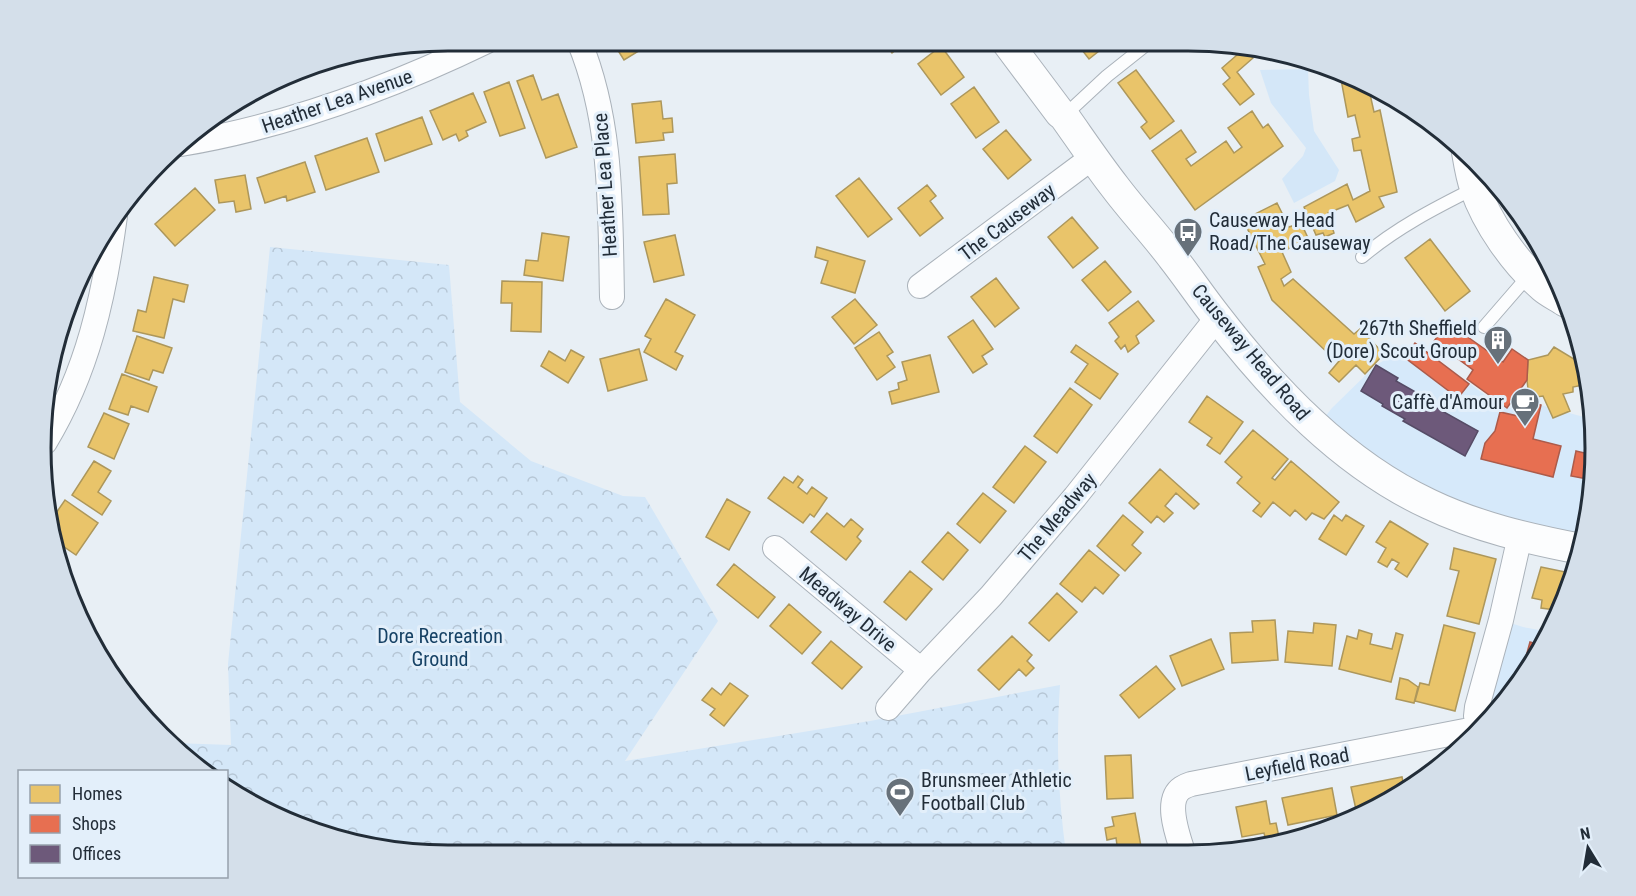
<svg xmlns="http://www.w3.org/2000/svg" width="1636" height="896" viewBox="0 0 1636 896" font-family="'Roboto Condensed',sans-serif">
  <defs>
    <pattern id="park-crowns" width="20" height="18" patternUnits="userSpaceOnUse" patternTransform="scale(1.5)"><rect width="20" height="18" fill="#d4e7f8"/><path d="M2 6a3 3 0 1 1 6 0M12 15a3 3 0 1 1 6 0" fill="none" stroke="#b6c6d5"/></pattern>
  </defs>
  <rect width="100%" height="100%" fill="#e8eff5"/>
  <path fill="#d6e9fa" d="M1415,343L1501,407L1511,408L1515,398L1591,419L1594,426L1592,501L1581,549L1492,528L1316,428L1332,408L1376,365Z
    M1501,620L1523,627L1550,632L1541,651L1494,717L1480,729Z"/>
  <path fill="#d4e7f8" d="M1308,69L1309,95L1314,131L1339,170L1335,181L1294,203L1282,179L1303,156L1306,148L1271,103L1260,70Z"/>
  <path fill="url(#park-crowns)" d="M270,247L449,265L460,402L531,461L623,496L645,497L718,621L625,761L870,721L1060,685C1056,743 1058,795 1066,853L422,855L342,842L245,801L227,786L226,772L208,771L174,743L231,745L228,664Z"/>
  <path fill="#e9c46a" stroke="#ad975b" stroke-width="1.5" d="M612,41H655L624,60Z
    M883,41H907L892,53Z
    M909,41H926L915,50Z
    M1075,41H1108L1109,43L1089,59Z
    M941,46L964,77L941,95L918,64Z
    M1245,48L1253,58L1237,72L1254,94L1240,105L1223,84L1230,78L1222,68Z
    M1260,49L1292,54L1288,63L1258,52Z
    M354,56L355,60L334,67L331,60Z
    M317,62H319L321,70L292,80L290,76Z
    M1136,70L1174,121L1150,139L1141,127L1147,122L1118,83Z
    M1340,74L1368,85L1374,112L1380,110L1397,192L1379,197L1384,207L1356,222L1348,205L1328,213L1334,233L1325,237L1323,233L1316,235L1304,207L1347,184L1353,200L1370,191L1361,150L1354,151L1352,139L1360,137L1355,115L1348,117Z
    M533,75L542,100L558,94L577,147L546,158L517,81Z
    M509,82L525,128L500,136L484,92Z
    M974,87L999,122L976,138L951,104Z
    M473,93L486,122L466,131L468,136L459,141L456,134L443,140L430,111Z
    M661,101L663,119L672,118L673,132L663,133L664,140L636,143L632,104Z
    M1252,111L1263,128L1268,124L1283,146L1195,210L1152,151L1181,130L1196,152L1186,159L1191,166L1226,141L1234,153L1242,147L1228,128Z
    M422,117L432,144L385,161L376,134Z
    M1006,130L1031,160L1008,179L983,149Z
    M367,138L379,172L326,190L315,156Z
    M675,154L677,183L667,184L669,214L643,215L639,157Z
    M305,162L315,192L287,201L286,196L265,203L257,178Z
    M245,175L251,209L236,212L234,201L219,203L215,180Z
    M859,178L892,219L868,237L836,196Z
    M927,185L936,196L930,201L943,218L920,236L898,208Z
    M195,188L215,210L175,246L155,224Z
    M1277,203L1289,227L1301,223L1308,238L1282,252L1291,272L1281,279L1284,286L1293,279L1354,334L1360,329L1384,354L1365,374L1356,365L1339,382L1329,373L1345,354L1339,349L1332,357L1272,300L1258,267L1265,264L1243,220Z
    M1072,217L1098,248L1073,268L1048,237Z
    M542,233L569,237L563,281L524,275L526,260L538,261Z
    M675,235L684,275L654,282L644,242Z
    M1430,239L1470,291L1445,311L1405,258Z
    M817,247L865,261L855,293L821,283L828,261L815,257Z
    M1105,261L1131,292L1108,311L1082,280Z
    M154,277L188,285L184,302L173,299L164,338L133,331L138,310L146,312Z
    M996,278L1019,308L995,327L971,297Z
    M502,281L542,282L541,332L511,331L512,303H501Z
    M666,299L695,315L675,352L683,356L676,370L644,352L651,339L645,336Z
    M855,299L877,325L854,344L832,317Z
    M1138,301L1154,321L1136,336L1139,343L1128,352L1125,345L1121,349L1115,341L1119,337L1109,323Z
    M973,320L993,349L982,356L987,364L973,373L948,337Z
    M879,332L893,352L887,356L895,367L877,380L855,348Z
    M137,336L172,348L163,373L153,370L149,380L125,372Z
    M1076,345L1118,374L1100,399L1075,382L1088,364L1071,352Z
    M1554,347L1574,359L1577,363L1585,362L1588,384L1573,387V392L1563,394L1570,411L1553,418L1543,396L1529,398L1527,380L1528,360L1548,355Z
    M639,349L647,380L608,391L600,359Z
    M571,350L584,357L568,383L541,366L549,351L565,361Z
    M930,355L939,392L892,404L889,392L899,389L898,383L907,380L902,362Z
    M122,374L157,387L148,412L131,406L128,415L109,409Z
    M1070,388L1092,405L1057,453L1034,436Z
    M1207,396L1243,422L1220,454L1207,445L1212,438L1189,422Z
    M104,413L129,424L114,459L88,447Z
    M1253,430L1288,459L1272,478L1275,480L1291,461L1339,502L1324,519L1312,513L1306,520L1295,510L1290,516L1273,502L1261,517L1253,511L1260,503L1237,483L1242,477L1225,462Z
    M1025,446L1046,462L1014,503L993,487Z
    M94,461L111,471L98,492L111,501L102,515L72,495Z
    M1160,469L1199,504L1194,509L1176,493L1165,506L1173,513L1164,522L1157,516L1151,523L1129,503Z
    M798,476L803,480L798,487L807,494L812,487L827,498L814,517L810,514L803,523L768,498L784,477L793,483Z
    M983,493L1006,511L980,543L957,524Z
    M727,499L750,512L729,550L706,537Z
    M65,500L98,523L76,555L57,542L52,519Z
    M827,513L844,527L851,519L863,529L857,537L861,541L846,560L811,532Z
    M1123,515L1143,532L1132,545L1141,553L1125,571L1097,546Z
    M1334,515L1342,521L1346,515L1364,526L1346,555L1319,539Z
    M1390,521L1428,544L1407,577L1395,569L1399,563L1392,559L1387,567L1378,562L1386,548L1376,542Z
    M948,532L968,550L943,580L922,562Z
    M1454,548L1496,559L1479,624L1447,616L1459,571L1450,569Z
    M1089,550L1119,575L1103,594L1095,587L1082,602L1060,584Z
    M734,564L775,597L758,618L717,585Z
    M1541,567L1575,574L1563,603L1556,601L1555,610L1541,608L1542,600L1532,598Z
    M910,571L932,589L906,620L884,602Z
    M1057,593L1077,612L1049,641L1029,623Z
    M789,604L821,632L802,654L770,626Z
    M1275,620L1278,660L1232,663L1230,633L1253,632L1252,621Z
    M1314,623L1336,625L1332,666L1285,662L1288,631L1313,633Z
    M1444,625L1475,633L1455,711L1415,701L1420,683L1429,685Z
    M1359,630L1372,634L1370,644L1392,649L1396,633L1403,635L1391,682L1339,669L1347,636L1357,639Z
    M1012,636L1032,655L1027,661L1034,668L1026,676L1019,669L999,690L978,670Z
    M1211,639L1224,669L1182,686L1170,656Z
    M831,641L862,667L842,689L812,663Z
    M1156,666L1175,689L1139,718L1120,695Z
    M1400,678L1408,680L1418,687L1414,703L1396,699Z
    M730,683L748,696L724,726L710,715L715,709L702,700L712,688L721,695Z
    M1131,755L1133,798L1107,799L1105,756Z
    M1402,777L1405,792L1367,812L1357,814L1351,787Z
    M1332,788L1337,815L1288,825L1282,798Z
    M1266,801L1270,824L1276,823L1280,842L1267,845L1264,833L1242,837L1236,807Z
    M1135,813L1142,852H1118L1116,838L1107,840L1105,828L1114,826L1112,817Z"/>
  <path fill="#e76f51" stroke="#ac5b4a" stroke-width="1.5" d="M1448,323L1503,362L1512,349L1528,360L1527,380L1507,408L1467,379L1473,370L1434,341Z
    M1415,343L1469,384L1458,398L1404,357Z
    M1522,400L1541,405L1533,439L1561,446L1553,477L1481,459L1485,443L1495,431L1500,412L1518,416Z
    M1576,451L1589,454L1588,458L1593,459V480L1571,476Z
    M1530,642L1544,646L1519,682Z"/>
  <path fill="#6d597a" stroke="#564c66" stroke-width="1.5" d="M1376,365L1398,378L1396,381L1419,394L1417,397L1478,431L1465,456L1403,421L1405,419L1382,406L1383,404L1361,391Z"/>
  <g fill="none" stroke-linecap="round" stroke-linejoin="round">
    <g stroke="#aab2ba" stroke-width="14">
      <path id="service" d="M1064,116L1107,76L1151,41
        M1362,257C1396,228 1435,208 1475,188
        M1484,327L1529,275"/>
    </g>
    <g stroke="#aab2ba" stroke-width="26">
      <path id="minor" d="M579,41C613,123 610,210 612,297
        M181,144C288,126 390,88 487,41
        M920,286L1093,157
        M45,442C88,371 104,297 115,216
        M775,548L921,670
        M888,708L921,670L991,596L1075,497L1217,318
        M1480,729L1476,716L1477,707L1501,620L1520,536
        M1183,852C1178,836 1164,800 1182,788C1185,786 1188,785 1191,784L1480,728"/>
    </g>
    <g stroke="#aab2ba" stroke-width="32">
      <path id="tertiary" d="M1006,41L1060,113L1064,116C1081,140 1097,164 1115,187C1133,211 1154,233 1172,257C1187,276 1201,297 1216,316C1273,390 1343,464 1429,504C1477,527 1529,539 1581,549
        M1467,152C1469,164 1471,177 1475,188C1487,223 1515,263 1543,287C1550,293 1559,297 1566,302"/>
    </g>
    <use href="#service" stroke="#fcfdfe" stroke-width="12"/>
    <use href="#minor" stroke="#fcfdfe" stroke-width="24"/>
    <use href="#tertiary" stroke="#fcfdfe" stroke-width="30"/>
  </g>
  <defs>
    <g id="bus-pin" transform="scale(1.5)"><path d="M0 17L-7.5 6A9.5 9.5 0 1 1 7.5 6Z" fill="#67717a" stroke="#e3effa"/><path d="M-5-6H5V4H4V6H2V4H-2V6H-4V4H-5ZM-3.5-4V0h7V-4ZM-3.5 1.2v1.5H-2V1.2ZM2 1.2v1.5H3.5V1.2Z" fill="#fff"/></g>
    <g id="building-pin" transform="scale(1.5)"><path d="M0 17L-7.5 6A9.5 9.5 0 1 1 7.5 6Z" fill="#67717a" stroke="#e3effa"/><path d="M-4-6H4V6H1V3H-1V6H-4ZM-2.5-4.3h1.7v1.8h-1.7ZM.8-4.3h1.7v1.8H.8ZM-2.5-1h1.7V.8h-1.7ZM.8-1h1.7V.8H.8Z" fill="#fff"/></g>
    <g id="cafe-pin" transform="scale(1.5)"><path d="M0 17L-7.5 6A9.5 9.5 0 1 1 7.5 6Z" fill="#67717a" stroke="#e3effa"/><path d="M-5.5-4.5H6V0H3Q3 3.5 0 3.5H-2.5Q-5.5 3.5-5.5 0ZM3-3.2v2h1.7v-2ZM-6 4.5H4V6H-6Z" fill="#fff"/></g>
    <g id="stadium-pin" transform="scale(1.5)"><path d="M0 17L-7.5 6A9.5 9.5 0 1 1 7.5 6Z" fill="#67717a" stroke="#e3effa"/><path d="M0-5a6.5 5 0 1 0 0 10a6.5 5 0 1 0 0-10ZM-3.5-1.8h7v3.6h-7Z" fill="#fff"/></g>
  </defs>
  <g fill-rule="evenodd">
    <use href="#bus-pin" x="1188" y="232"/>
    <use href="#building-pin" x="1498" y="340"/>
    <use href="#cafe-pin" x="1525" y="402"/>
    <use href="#stadium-pin" x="900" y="792"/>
  </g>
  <g text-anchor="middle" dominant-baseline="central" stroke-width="6" stroke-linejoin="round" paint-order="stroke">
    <g font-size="20" fill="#222d38" stroke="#e3effa">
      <text transform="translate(337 101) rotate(-19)">Heather Lea Avenue</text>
      <text transform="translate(605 185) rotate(-94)">Heather Lea Place</text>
      <text transform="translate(1007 222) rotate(-37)">The Causeway</text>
      <text transform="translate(1251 352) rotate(50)">Causeway Head Road</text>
      <text transform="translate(1057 517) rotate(-50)">The Meadway</text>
      <text transform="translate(848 609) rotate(40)">Meadway Drive</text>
      <text transform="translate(1297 764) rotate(-11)">Leyfield Road</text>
    </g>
    <g font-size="20" fill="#222d38" stroke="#e3effa" text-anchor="start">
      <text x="1209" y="220">Causeway Head<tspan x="1209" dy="23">Road/The Causeway</tspan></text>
      <text x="1477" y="328" text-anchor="end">267th Sheffield<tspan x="1477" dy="23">(Dore) Scout Group</tspan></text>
      <text x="1504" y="402" text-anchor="end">Caffè d'Amour</text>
      <text x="921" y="780">Brunsmeer Athletic<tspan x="921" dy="23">Football Club</tspan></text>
    </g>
    <g font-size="20" fill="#174265" stroke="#e3effa">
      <text x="440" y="636">Dore Recreation<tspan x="440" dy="23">Ground</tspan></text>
    </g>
  </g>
  <path d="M0 0H1636V896H0ZM448 51H1188A397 397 0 0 1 1585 448V448A397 397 0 0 1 1188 845H448A397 397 0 0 1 51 448V448A397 397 0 0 1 448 51Z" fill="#d4dfea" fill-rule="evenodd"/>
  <path fill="none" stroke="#222d38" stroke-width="3" d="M448 51H1188A397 397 0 0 1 1585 448V448A397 397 0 0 1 1188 845H448A397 397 0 0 1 51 448V448A397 397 0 0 1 448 51Z"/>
  <rect x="18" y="770" width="210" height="108" fill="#e3effa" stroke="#96a1ac" stroke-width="1.5"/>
  <rect x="30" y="785" width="30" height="18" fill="#e9c46a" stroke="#96a1ac" stroke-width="1.5"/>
  <text x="72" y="800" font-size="18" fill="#222d38">Homes</text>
  <rect x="30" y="815" width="30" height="18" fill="#e76f51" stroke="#96a1ac" stroke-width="1.5"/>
  <text x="72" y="830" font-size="18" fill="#222d38">Shops</text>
  <rect x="30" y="845" width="30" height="18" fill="#6d597a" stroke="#96a1ac" stroke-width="1.5"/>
  <text x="72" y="860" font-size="18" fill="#222d38">Offices</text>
  <g transform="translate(1588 848) rotate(349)" stroke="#e3effa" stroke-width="4.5" paint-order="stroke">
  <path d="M0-4.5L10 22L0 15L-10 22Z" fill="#222d38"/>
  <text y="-9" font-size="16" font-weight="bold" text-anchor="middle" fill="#222d38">N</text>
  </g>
</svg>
